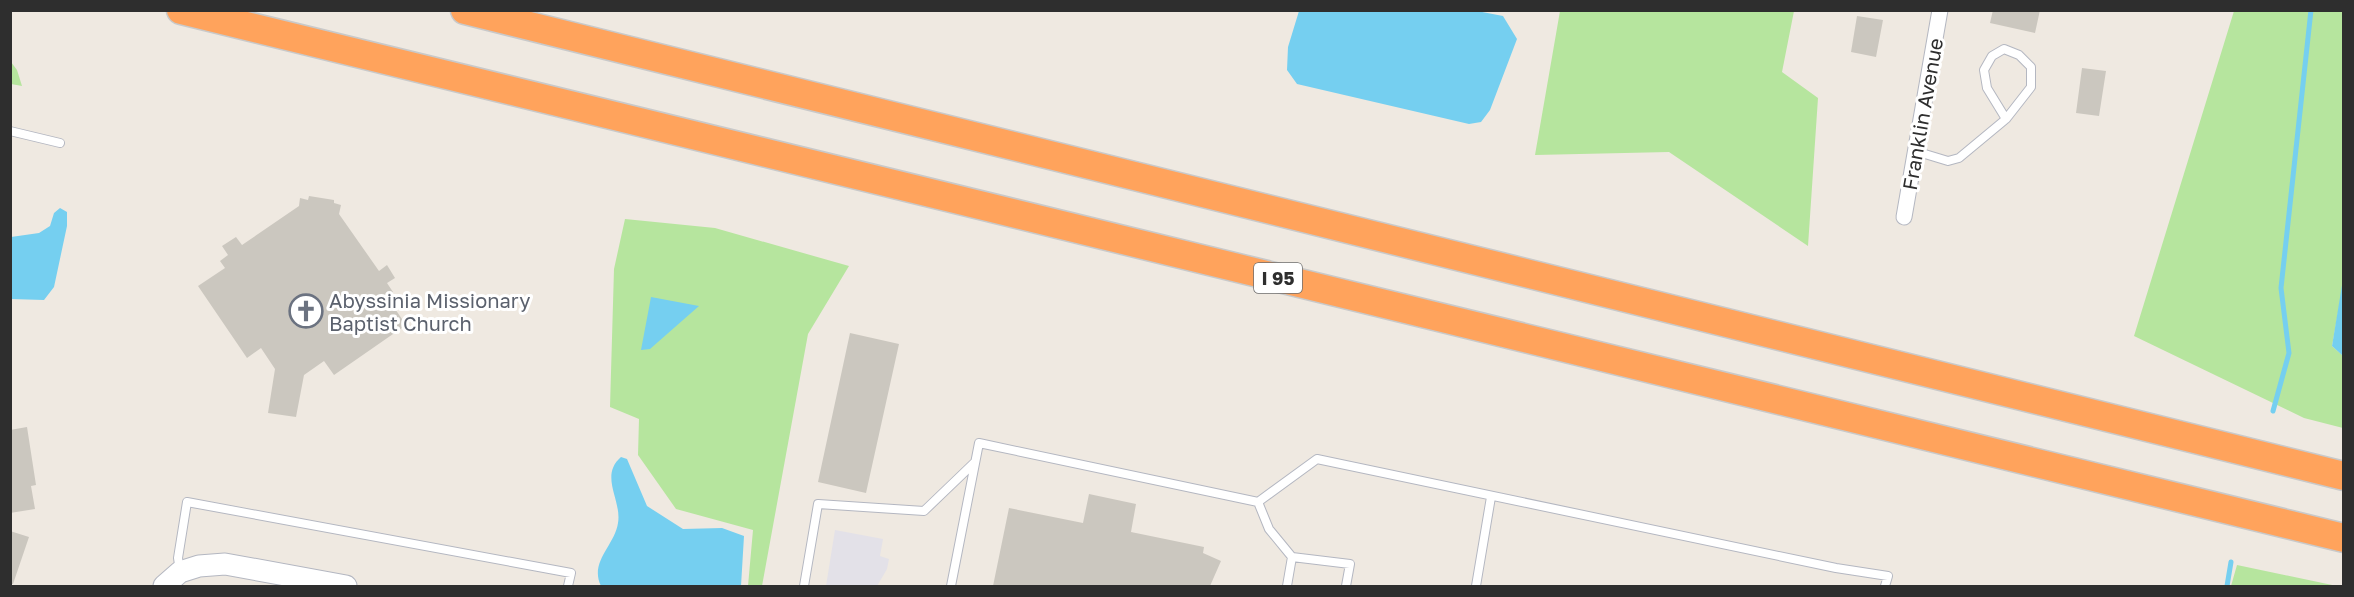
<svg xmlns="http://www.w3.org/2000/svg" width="2354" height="597" viewBox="0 0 2354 597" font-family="'Golos Text',sans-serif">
  <rect width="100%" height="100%" fill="#efe9e1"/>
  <path fill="#e3e1e8" d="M835,530L883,539L880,556L889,559L887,569L877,586H826Z"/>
  <path fill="#b6e59e" d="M1560,11H1794L1782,72L1818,98L1808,246L1669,152L1535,155Z
    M2234,11H2343L2344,279L2332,346L2343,356V428L2304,418L2134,336Z
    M11,62L17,70L22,86L11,84Z
    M625,219L715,228L849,266L808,334L762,586H748L753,530L676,509L638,455L639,419L610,407L614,269Z
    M2237,565L2337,586H2231Z"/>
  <path fill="#75cff0" d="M1299,11H1477L1503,16L1517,39L1490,110L1481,122L1469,124L1297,84L1287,70L1288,47Z
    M60,208L67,212V226L54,287L44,300L11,299V237L39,233L50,226L54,213Z
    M2343,279V356L2332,346Z
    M651,297L699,306L650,349L641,350Z
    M621,457L627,459L647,506L683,529L722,528L744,536L741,586H601C589,562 615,545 618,523C622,500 599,476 621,457Z"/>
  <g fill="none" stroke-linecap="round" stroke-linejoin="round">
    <path stroke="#75cff0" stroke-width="5" d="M2273,411L2289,353L2281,288L2311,10
      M2227,586L2231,562"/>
  </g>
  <path fill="#cbc7bf" d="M1993,10H2040L2035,33L1990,23Z
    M1857,16L1883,20L1876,57L1851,52Z
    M2082,68L2106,71L2099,116L2076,113Z
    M309,196L334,200V203L341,205L339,214L379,271L387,265L395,278L387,283L393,292L387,297L406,325L334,375L324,361L304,375L296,417L268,413L275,369L261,348L247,358L198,286L225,268L220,261L228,255L222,246L236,237L242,245L299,206L300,198L308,200Z
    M850,333L899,344L866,493L818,482Z
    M27,427L36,485L31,486L35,509L10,513V430Z
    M1089,494L1136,504L1131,532L1204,547L1203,553L1221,561L1210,586H993L1009,508L1083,523Z
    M10,531L29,537L13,584H10Z"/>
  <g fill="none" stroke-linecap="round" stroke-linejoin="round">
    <g stroke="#b4b7c1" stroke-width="10">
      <path id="lane" d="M10,131L60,143
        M1915,151L1948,161L1959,158L2006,119L1987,88L1984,70L1992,56L2004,49L2019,55L2031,67V87L2006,119
        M1258,502L1269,529L1292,557
        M180,571L178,558L187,502L571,573L568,586
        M804,586L818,504L924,511L974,463
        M951,586L979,443L1258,502L1317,459L1836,568L1888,576L1885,586
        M1287,586L1292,557L1350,564L1346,586
        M1476,586L1491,497"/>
    </g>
    <g stroke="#b4b7c1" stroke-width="17">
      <path id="street" d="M1904,217L1940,10"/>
    </g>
    <g stroke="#b4b7c1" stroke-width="23">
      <path id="secondary" d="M164,586L180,572L199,566L225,564L346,586"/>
    </g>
    <g stroke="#c9c9c9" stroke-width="31">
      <path id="highway" d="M181,10L2344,538
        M465,10L2344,476"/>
    </g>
    <use href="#lane" stroke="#fff" stroke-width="8"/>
    <use href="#street" stroke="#fff" stroke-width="15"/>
    <use href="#secondary" stroke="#fff" stroke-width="21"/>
    <use href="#highway" stroke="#ffa35c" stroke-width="28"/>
  </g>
  <defs>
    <g id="church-ring" transform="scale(1.725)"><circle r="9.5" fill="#fff" stroke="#6b7280" stroke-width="1.5"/><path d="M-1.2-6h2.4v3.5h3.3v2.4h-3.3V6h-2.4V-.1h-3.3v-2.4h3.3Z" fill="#6b7280"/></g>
  </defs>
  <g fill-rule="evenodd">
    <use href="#church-ring" x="306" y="311"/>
  </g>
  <g text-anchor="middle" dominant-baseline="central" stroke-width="6" stroke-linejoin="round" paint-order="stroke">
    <rect fill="#fff" stroke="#6d6d6d" stroke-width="1.5" x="1254" y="263" width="48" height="30" rx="4.5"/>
    <g font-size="18" font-weight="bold" fill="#2e2e2e">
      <text x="1278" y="278">I 95</text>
    </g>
    <g font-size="20" fill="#2e2e2e" stroke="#fff">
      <text transform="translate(1922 114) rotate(-80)">Franklin Avenue</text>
    </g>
    <g font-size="20" fill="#5b616d" stroke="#fff" text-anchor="start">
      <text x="329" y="300">Abyssinia Missionary<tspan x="329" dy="23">Baptist Church</tspan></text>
    </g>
  </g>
  <rect width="2354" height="597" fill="none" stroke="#2e2e2e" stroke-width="24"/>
</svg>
